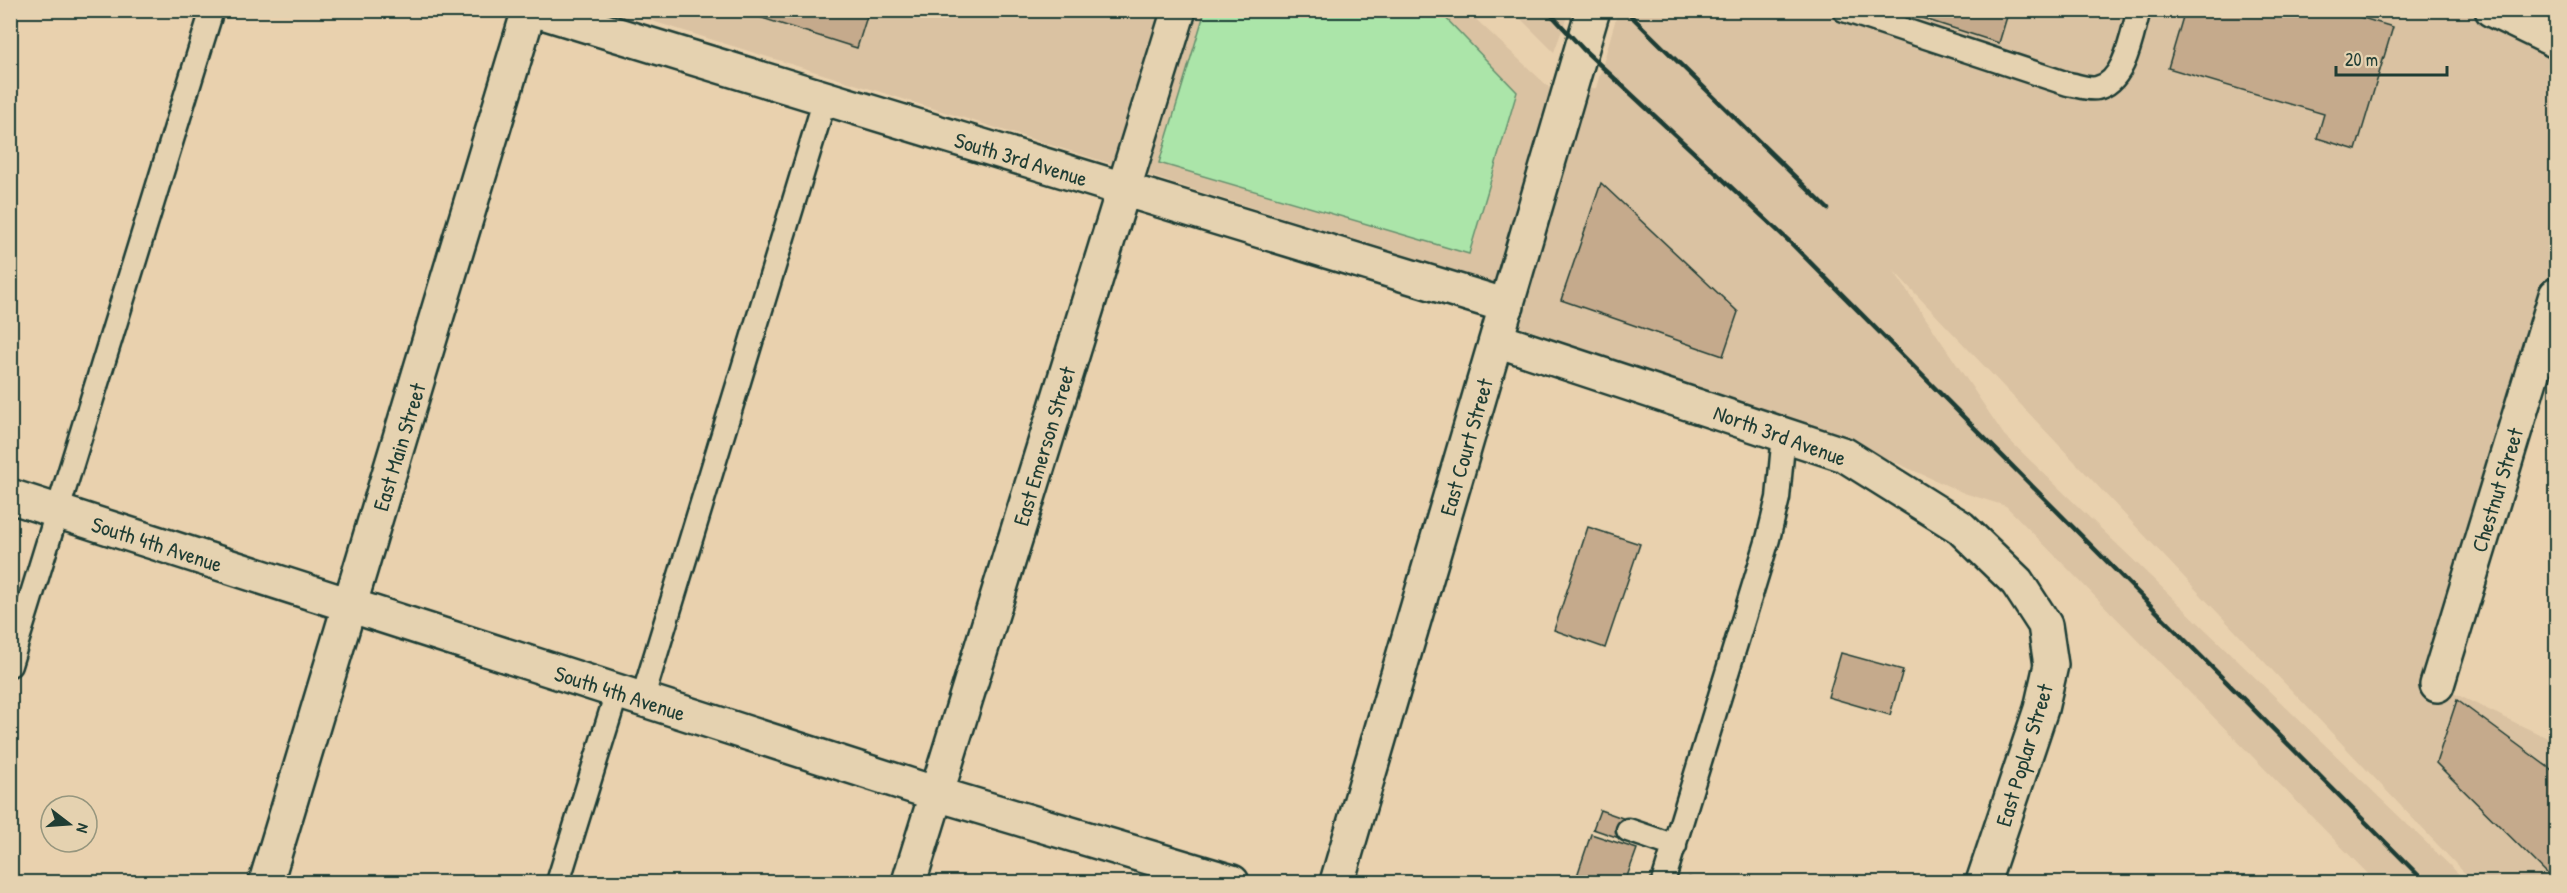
<svg xmlns="http://www.w3.org/2000/svg" width="2567" height="893" viewBox="0 0 2567 893" font-family="'Patrick Hand',sans-serif">
  <rect width="100%" height="100%" fill="#e9d1ae"/>
  <filter id="ink" filterUnits="userSpaceOnUse"><feTurbulence type="fractalNoise" baseFrequency=".0167" numOctaves="2"/><feDisplacementMap in="SourceGraphic" scale="12" xChannelSelector="R" yChannelSelector="G"/><feConvolveMatrix kernelMatrix="1 2 1 2 8 2 1 2 1" color-interpolation-filters="sRGB"/></filter>
  <g filter="url(#ink)">
    <path fill="#dac2a2" d="M2463,10L2556,54V267L2426,680L2556,742V882H2473L1894,271L2004,435L2467,882H2376L2006,506L1964,493L1840,438L1515,325L1583,90L1596,88L1618,11Z
      M620,11H1467L1553,91L1501,285Z
      M1513,11H1569L1554,52Z"/>
    <path fill="#abe5a9" stroke="#65916e" stroke-width="1.5" d="M1205,11H1439L1517,92L1469,254L1159,163Z"/>
    <path fill="#c5aa8c" stroke="#1f3d34" stroke-width="1.5" d="M737,10H869L857,48Z
      M1897,10H2009L1999,43Z
      M2185,10H2336L2393,27L2356,150L2317,138L2324,114L2168,68Z
      M1601,183L1738,312L1723,356L1561,300Z
      M1588,527L1640,544L1605,648L1554,630Z
      M1841,653L1903,670L1890,715L1828,697Z
      M2457,700L2556,773V882L2436,763Z
      M1600,810L1631,821L1625,840L1593,829Z
      M1591,834L1637,849L1625,882H1575Z
      M1689,878L1704,882H1687Z"/>
    <g fill="none" stroke-linecap="round" stroke-linejoin="round">
      <g stroke="#1f3d34" stroke-width="27">
        <path id="lane" d="M1844,10L2068,84C2076,85 2089,90 2097,88C2126,82 2132,33 2139,10
          M10,665L212,10
          M642,700L825,99
          M1628,830L1675,846
          M558,882L617,692
          M1663,882L1768,539L1778,498L1784,434"/>
      </g>
      <g stroke="#1f3d34" stroke-width="38">
        <path id="street" d="M536,10L1507,306
          M2492,10L2556,41
          M1497,340L1845,455L1960,527L2017,582L2045,625L2051,665L2041,709L1983,882
          M10,496L937,794L1232,882
          M2437,685L2556,295
          M266,882L529,10
          M909,882L1179,10"/>
      </g>
      <g stroke="#1f3d34" stroke-width="38">
        <path id="secondary" d="M1337,882L1593,10"/>
      </g>
      <use href="#lane" stroke="#e5d2b0" stroke-width="22"/>
      <use href="#street" stroke="#e5d2b0" stroke-width="33"/>
      <use href="#secondary" stroke="#e5d2b0" stroke-width="33"/>
      <path stroke="#1f3d34" stroke-width="4.5" d="M1547,10L1583,49L1790,242L2425,882
        M1625,10L1828,209"/>
    </g>
  </g>
  <g text-anchor="middle" dominant-baseline="central" stroke-width="6" stroke-linejoin="round" paint-order="stroke">
    <g font-size="22" fill="#1f3d34" stroke="#e5d2b0">
      <text transform="translate(1021 159) rotate(17)">South 3rd Avenue</text>
      <text transform="translate(1780 435) rotate(20)">North 3rd Avenue</text>
      <text transform="translate(1044 446) rotate(-73)">East Emerson Street</text>
      <text transform="translate(399 447) rotate(-73)">East Main Street</text>
      <text transform="translate(1466 447) rotate(-74)">East Court Street</text>
      <text transform="translate(2497 490) rotate(-73)">Chestnut Street</text>
      <text transform="translate(157 544) rotate(18)">South 4th Avenue</text>
      <text transform="translate(620 693) rotate(18)">South 4th Avenue</text>
      <text transform="translate(2024 755) rotate(-73)">East Poplar Street</text>
    </g>
  </g>
  <rect width="2567" height="893" fill="none" stroke="#e5d2b0" stroke-width="36"/>
  <rect x="18" y="18" width="2531" height="857" fill="none" stroke="#1f3d34" stroke-width="2" filter="url(#ink)"/>
  <g transform="translate(69 824) rotate(107)"><circle r="28" fill="#e5d2b0" stroke="#96967e" stroke-width="1.5"/>
  <path d="M0-4.5L10 22L0 15L-10 22Z" fill="#1f3d34"/>
  <text y="-9" font-size="16" font-weight="bold" text-anchor="middle" fill="#1f3d34">N</text>
  </g>
  <path d="M2336 66v9h111v-9" fill="none" stroke="#1f3d34" stroke-width="3"/>
  <text x="2345" y="66" font-size="18" fill="#1f3d34" stroke="#e5d2b0" stroke-width="4.5" paint-order="stroke">20 m</text>
</svg>
